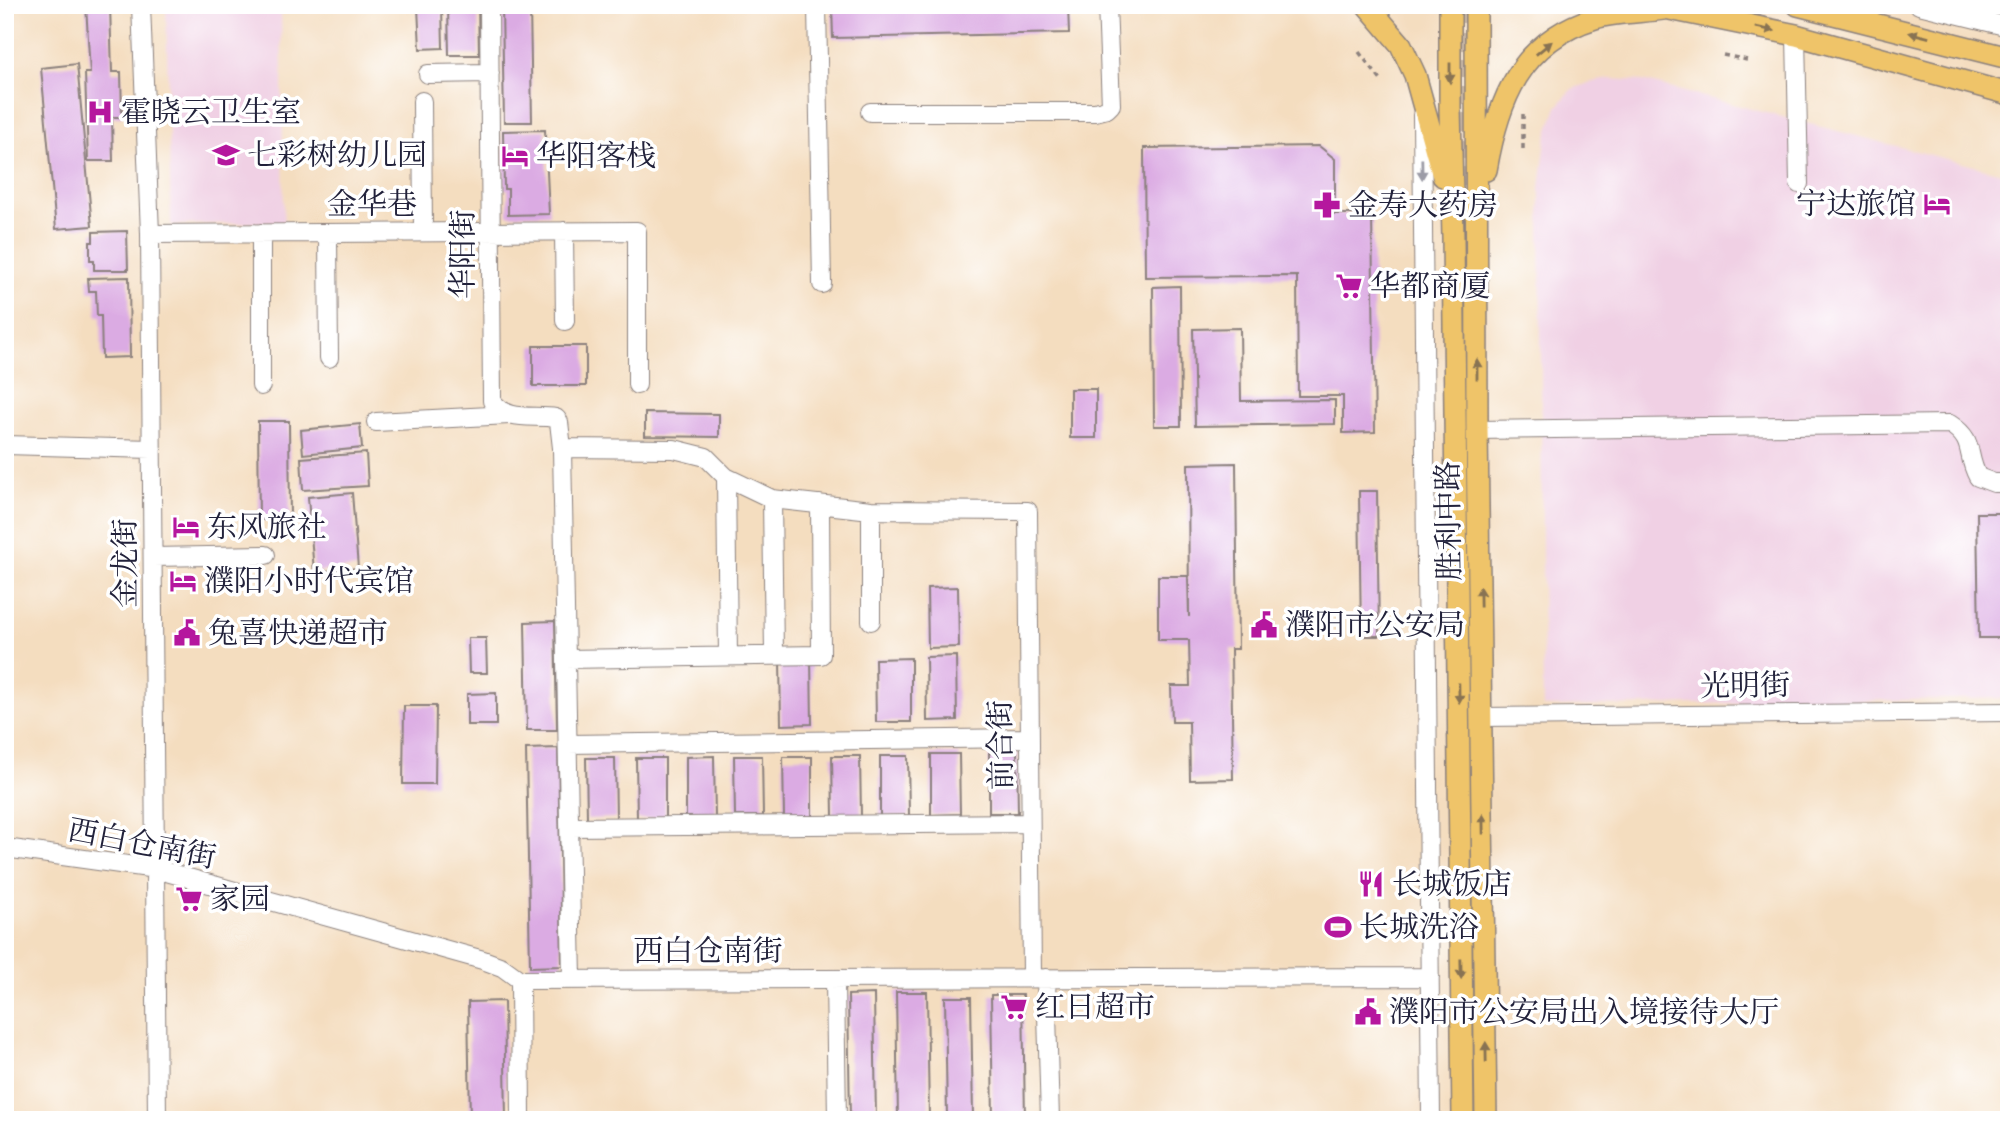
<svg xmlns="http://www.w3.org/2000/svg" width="2014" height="1125" viewBox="0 0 2014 1125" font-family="Cardo,'Noto Serif SC',serif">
  <rect width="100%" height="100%" fill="#fff"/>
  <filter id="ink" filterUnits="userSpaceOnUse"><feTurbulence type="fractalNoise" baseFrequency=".0143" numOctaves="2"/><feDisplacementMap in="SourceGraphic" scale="14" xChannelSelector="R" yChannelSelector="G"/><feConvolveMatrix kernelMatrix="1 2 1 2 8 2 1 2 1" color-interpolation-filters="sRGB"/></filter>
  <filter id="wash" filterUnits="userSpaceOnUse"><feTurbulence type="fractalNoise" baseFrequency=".00686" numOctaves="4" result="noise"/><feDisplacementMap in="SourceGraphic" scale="28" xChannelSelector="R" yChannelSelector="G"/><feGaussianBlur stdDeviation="1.57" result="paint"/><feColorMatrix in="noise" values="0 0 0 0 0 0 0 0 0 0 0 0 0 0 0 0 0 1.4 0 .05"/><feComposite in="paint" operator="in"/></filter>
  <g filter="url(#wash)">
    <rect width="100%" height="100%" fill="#f4ddbf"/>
    <path fill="#f0d0e4" d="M166,5H281L284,222L171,225Z
      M1610,79L1642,81L2009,175V698L1543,707L1540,188L1546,139L1557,107L1572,89L1592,82Z"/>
    <g id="blocks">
      <path fill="#dbabe3" d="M86,5H110L112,72H121L122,117H112L113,161H88L85,73H90Z
        M448,5H478L479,55H449Z
        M502,5H530L532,122H504Z
        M832,5H1068L1069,33L833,38Z
        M442,6L443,48L420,49L418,7Z
        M77,64L92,226L56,229L41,68Z
        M545,130L549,214L508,215V189H504L503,131Z
        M1319,146L1335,159V214H1372L1375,432L1343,433V396H1298L1297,276L1145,277L1144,148Z
        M127,231L128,270H94V260H90V242H93V232Z
        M129,277L130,357L102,358L101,316H97L96,291H89L88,278Z
        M1180,286L1181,426H1154L1153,287Z
        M1240,328L1241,401L1335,400V424L1195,426L1193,329Z
        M533,346H586V386H533Z
        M1070,389H1096V438H1070Z
        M645,413L719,414V437L645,436Z
        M258,421H289L290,520H259Z
        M360,424L362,448L303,454L301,430Z
        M366,453L368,486L303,490L301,458Z
        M1236,463L1238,649H1231L1233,779L1190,780L1189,722H1172L1171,686H1190L1189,640H1158V576H1188L1189,617L1188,464Z
        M1359,491H1377L1379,636H1361Z
        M352,493L358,568L314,572L308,497Z
        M1977,513H2009V638H1979Z
        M958,587L959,647L928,648L927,588Z
        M555,621L557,730H527L525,622Z
        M468,638H486L487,673H469Z
        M956,656L957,720L927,721L926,657Z
        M811,657L812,724L781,725L780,658Z
        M911,658V722H876L875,659Z
        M496,693V725H467V694Z
        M404,706H436L435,784H403Z
        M558,748L562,966L530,967L526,749Z
        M1017,752L1018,813H989V753Z
        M931,754H959L960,814L931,815Z
        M714,756L715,817H686V757Z
        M734,756H762L763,816H735Z
        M832,756H860L861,816L833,817Z
        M880,756H908L909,816H880Z
        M783,757H812V817L784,818Z
        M586,758H615L616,818L587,819Z
        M636,758H665V818L637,819Z
        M896,992H927L929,1119H898Z
        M874,994L876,1120H850L848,995Z
        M991,995H1023L1025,1120H993Z
        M945,997H971L973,1118H947Z
        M504,1001L506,1120H470L468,1002Z"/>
    </g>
  </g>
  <g filter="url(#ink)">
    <use href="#blocks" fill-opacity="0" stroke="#8b807d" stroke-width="2"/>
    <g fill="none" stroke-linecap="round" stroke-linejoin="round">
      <path stroke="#cab8a5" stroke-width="18" stroke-dasharray="18 9" stroke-linecap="butt" d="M1464,5L1465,228
        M1745,5L1763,9"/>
      <g stroke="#8b807d" stroke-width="20">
        <path id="minor" d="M141,5L150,234L157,1120
          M489,5L492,401C508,423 533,414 556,418L559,422L562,448
          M817,5L822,284
          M1919,5L2009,27
          M1796,35L1799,184
          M428,74L490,73
          M422,101L423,232
          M870,112H1095L1107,109L1111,105L1107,5
          M1422,115L1431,1120
          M564,231L565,321
          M261,233V386
          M328,233L329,358
          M150,234L637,231V385
          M376,422L509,415
          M1477,430L1950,424C1976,441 1965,453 1978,477L1994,483H2009
          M5,445L152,449
          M726,477L728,656
          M772,499L774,655
          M871,510V621
          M153,557L266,555
          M566,659L821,655L820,504
          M1482,717L2009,712
          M568,744L1029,738
          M570,827L1030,823
          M5,848L156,869L483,960L502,967L520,980L1430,977
          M1046,978L1050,1120
          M835,979L837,1120
          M520,980L521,1120
          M572,980L562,448L674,449L706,457L726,477L772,499L871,510L1028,511L1032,978"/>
      </g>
      <g stroke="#8b807d" stroke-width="24">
        <path id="major" d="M1367,5L1401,45L1415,75L1443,176
          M1450,5V108L1453,238L1463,1120
          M1476,5L1477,430L1486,1120
          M1650,5L1796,35L2009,94
          M1798,5L2009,58
          M1486,170C1498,101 1520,41 1595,18C1613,12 1644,12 1664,9"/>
      </g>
      <path stroke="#8b807d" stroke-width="3.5" stroke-dasharray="5 5" stroke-linecap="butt" d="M1359,52L1383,83
        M1723,55L1747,60
        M1523,149V112"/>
      <use href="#minor" stroke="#fff" stroke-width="18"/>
      <use href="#major" stroke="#efc469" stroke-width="21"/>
    </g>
    <defs><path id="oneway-solid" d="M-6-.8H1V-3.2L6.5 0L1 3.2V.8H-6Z" transform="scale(1.75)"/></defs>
    <g fill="#887352">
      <use href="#oneway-solid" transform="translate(1765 29) rotate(11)"/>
      <use href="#oneway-solid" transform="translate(1919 35) rotate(-166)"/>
      <use href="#oneway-solid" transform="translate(1544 48) rotate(-39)"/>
      <use href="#oneway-solid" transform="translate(1450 73) rotate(90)"/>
      <use href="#oneway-solid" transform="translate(1477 369) rotate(-90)"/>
      <use href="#oneway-solid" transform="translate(1480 597) rotate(-91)"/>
      <use href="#oneway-solid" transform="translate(1459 693) rotate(89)"/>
      <use href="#oneway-solid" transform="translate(1483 824) rotate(-91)"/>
      <use href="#oneway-solid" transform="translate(1461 969) rotate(89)"/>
      <use href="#oneway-solid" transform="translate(1486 1052) rotate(-91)"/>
    </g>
    <use fill="#9c9ca7" href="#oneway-solid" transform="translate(1422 169) rotate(89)"/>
  </g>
  <defs>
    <g id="hospital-bare" transform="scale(2.1)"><path d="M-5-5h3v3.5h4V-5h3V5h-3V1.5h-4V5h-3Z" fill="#b5179e" stroke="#fff" stroke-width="2.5" paint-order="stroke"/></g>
    <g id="school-bare" transform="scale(2.1)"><path d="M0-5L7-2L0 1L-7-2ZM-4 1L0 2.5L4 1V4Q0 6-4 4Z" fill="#b5179e" stroke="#fff" stroke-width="2.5" paint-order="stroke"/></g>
    <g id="hotel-bare" transform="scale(2.1)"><path d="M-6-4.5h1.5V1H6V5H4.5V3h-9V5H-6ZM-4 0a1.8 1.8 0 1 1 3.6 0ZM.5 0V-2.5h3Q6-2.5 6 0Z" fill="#b5179e" stroke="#fff" stroke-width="2.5" paint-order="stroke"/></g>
    <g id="pharmacy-bare" transform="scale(2.1)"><path d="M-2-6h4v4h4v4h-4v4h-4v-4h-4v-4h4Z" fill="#b5179e" stroke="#fff" stroke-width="2.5" paint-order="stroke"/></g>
    <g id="supermarket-bare" transform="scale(2.1)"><path d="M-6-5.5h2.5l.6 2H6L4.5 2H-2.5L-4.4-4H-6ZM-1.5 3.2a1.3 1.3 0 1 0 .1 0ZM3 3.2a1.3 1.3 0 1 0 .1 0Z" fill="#b5179e" stroke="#fff" stroke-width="2.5" paint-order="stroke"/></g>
    <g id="civic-bare" transform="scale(2.1)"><path d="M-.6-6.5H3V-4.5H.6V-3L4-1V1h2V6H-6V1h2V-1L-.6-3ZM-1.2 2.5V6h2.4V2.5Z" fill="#b5179e" stroke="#fff" stroke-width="2.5" paint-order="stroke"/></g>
    <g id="restaurant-bare" transform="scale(2.1)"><path d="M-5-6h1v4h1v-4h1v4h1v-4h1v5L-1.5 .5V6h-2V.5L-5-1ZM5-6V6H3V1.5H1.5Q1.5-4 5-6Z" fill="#b5179e" stroke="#fff" stroke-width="2.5" paint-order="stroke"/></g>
    <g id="stadium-bare" transform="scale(2.1)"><path d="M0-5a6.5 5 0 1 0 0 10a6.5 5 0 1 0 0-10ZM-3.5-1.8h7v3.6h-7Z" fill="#b5179e" stroke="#fff" stroke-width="2.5" paint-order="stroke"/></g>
  </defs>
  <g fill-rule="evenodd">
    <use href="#hospital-bare" x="100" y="112"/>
    <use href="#school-bare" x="226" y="155"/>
    <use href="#hotel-bare" x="515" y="156"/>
    <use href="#hotel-bare" x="1937" y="204"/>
    <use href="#pharmacy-bare" x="1327" y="205"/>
    <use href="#supermarket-bare" x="1349" y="286"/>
    <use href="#hotel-bare" x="186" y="527"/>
    <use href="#hotel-bare" x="183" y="581"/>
    <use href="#civic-bare" x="1264" y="625"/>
    <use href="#civic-bare" x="187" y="633"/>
    <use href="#restaurant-bare" x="1371" y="884"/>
    <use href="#supermarket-bare" x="189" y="899"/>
    <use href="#stadium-bare" x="1338" y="927"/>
    <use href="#supermarket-bare" x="1014" y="1007"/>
    <use href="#civic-bare" x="1368" y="1012"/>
  </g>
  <g text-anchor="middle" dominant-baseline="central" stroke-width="7" stroke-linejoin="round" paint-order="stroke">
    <g font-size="30" fill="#22223b" stroke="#fff" text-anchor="start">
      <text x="121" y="112">霍晓云卫生室</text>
      <text x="247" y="155">七彩树幼儿园</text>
      <text x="536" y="156">华阳客栈</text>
      <text x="1916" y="204" text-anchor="end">宁达旅馆</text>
      <text x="1348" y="205">金寿大药房</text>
      <text x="1370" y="286">华都商厦</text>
      <text x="207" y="527">东风旅社</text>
      <text x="204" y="581">濮阳小时代宾馆</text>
      <text x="1285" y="625">濮阳市公安局</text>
      <text x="208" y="633">兔喜快递超市</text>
      <text x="1392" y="884">长城饭店</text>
      <text x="210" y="899">家园</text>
      <text x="1359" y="927">长城洗浴</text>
      <text x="1035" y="1007">红日超市</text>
      <text x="1389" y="1012">濮阳市公安局出入境接待大厅</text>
    </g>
    <g font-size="30" fill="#22223b" stroke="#fff">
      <text x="372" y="204">金华巷</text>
      <text transform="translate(463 254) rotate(-90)">华阳街</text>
      <text transform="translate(1449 521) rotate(-91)">胜利中路</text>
      <text transform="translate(125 563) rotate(-90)">金龙街</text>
      <text transform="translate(1745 686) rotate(-1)">光明街</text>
      <text transform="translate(1001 745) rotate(-91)">前合街</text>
      <text transform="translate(142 844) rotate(11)">西白仓南街</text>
      <text x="708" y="951">西白仓南街</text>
    </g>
  </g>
  <rect width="2014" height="1125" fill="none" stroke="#fff" stroke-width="28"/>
</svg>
